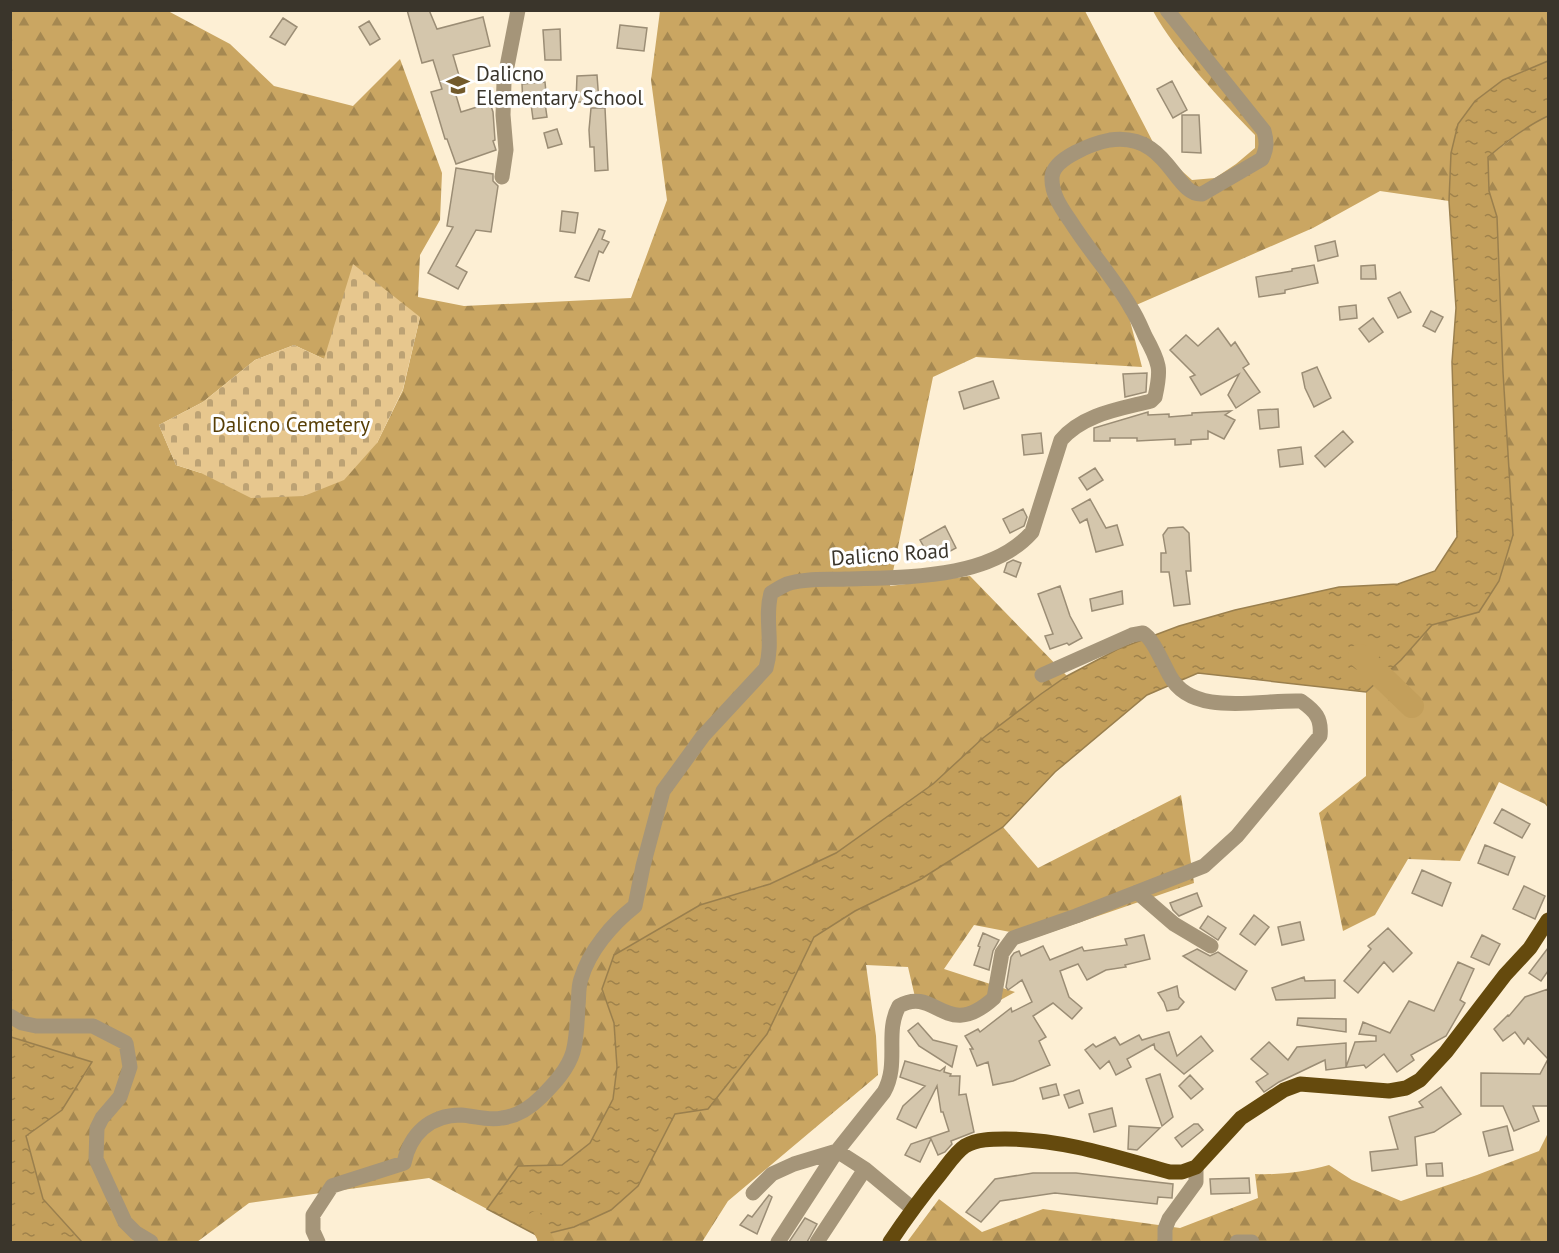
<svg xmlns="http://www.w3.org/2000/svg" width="1559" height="1253" viewBox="0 0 1559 1253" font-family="'PT Sans',sans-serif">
  <defs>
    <pattern id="forest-firs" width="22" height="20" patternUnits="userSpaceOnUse" patternTransform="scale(1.5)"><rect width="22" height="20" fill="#caa662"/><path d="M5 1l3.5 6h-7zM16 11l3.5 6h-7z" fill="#a58851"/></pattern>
    <pattern id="cemetery-stones" width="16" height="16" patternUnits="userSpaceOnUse" patternTransform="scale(1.5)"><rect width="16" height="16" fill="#e7c78e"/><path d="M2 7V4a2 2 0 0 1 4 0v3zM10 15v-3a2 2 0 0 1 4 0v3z" fill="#bca274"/></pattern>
    <pattern id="water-ripples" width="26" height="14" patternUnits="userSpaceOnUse" patternTransform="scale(1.5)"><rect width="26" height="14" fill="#c39f5b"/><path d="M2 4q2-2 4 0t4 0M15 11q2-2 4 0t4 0" fill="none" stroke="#9f824b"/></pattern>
  </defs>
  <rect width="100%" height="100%" fill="#fdefd4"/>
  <path fill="url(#forest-firs)" fill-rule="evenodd" d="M10,11H168L230,44L274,86L353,106L400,59L442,173L440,220L420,255L418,297L464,306L631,298L667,200L651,80L660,11H1085L1156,148L1192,180L1215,178L1236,164L1255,148V135C1221,100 1176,53 1153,11H1548V61L1503,80L1475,101L1450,173L1449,201L1380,191L1313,228L1127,309L1142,367L976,357L933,377L890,586L970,576L1067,676L983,738L933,784L836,853L770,884L700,905L614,955L602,989L614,1023L617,1067L613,1099L590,1143L562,1165L518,1166L487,1209L429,1178L249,1203L197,1242H82L43,1199L26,1136L62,1110L92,1062L11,1037ZM420,317L403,390L377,443L201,473L176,465L159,425L203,402L255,360L294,345L324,359Z
    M1548,116V808L1545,804L1499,782L1460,861L1408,859L1375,915L1343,931L1319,813L1366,776V692L1401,660L1432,625L1479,612L1499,581L1513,535L1503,372L1497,217L1489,191L1488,157L1533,123Z
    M1181,795L1194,883L1037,937L974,925L944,969L1015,992L966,1019L915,997L908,967L866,965L876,1036L878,1075L728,1201L702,1242H537L538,1236L574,1227L638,1186L675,1114L797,970L814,937L855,911L921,879L1003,827L1038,868Z
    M1548,1133V1242H907L939,1199L982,1232L1043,1209L1180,1228L1258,1198L1255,1174C1281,1175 1304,1172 1329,1165L1352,1180L1401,1201L1477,1175L1539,1151Z"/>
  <path fill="url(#cemetery-stones)" d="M353,264L420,317L403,389L377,443L344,480L304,496L251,498L201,473L176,465L159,425L203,402L255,360L294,345L324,359Z"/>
  <path fill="url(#water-ripples)" stroke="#9a7f4d" stroke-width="1.5" d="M1548,61V116C1526,126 1507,141 1488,157L1489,191L1497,217L1503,372L1513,535L1499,581L1479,612L1432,625L1401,660L1366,692L1198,673L1147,695L1055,772L1003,827L921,879L855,911L814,937L767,1034L708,1109L675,1114L638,1186L611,1210L574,1227L538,1236L487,1209L518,1166L562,1165L590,1143L613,1099L617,1067L614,1023L602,989L614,955L700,905L770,884L836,853L933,784L983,738L1041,694L1067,676L1118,649L1179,626L1235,610L1339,587L1398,584L1435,571L1457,537L1452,362L1456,308L1449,201L1451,153L1458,124L1475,101L1503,80Z
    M11,1037L92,1062L62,1110L26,1136L43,1199L82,1242H11Z"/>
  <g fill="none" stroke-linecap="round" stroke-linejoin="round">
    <path stroke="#c39f5b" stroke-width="15" d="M535,1219L547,1242"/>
    <path stroke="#c39f5b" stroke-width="24" d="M1360,656L1412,706"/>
  </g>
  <path fill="#d4c6ac" stroke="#9b8d75" stroke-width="1.5" d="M407,10H429L437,29L483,17L490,46L453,55L460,79L452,82L461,112L490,103L493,112L495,140L493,141L496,150L456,164L447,139H445L431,92L442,89L433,60L422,63Z
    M283,18L297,27L285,45L270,37Z
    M369,21L380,39L370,45L359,27Z
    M620,25L647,28L644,51L617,48Z
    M560,29L561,60H545L543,30Z
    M597,75L599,102H576L577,76Z
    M1172,81L1187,110L1173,118L1157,89Z
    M545,82L547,103H545L547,117L533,119L531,104H523L522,84Z
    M591,108H605L608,170L595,171L594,147H590L589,130Z
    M1182,115H1199L1201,153L1182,152Z
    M557,129L562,144L548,148L544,133Z
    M456,168L493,174V181L498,186L491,232L476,230L456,266L467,272L458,289L428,273L453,227L447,226Z
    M562,211L578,213L575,233L560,231Z
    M599,229L605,231L602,239L609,242L603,253L599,251L589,281L575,277Z
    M1335,241L1338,256L1318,261L1315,246Z
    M1314,265L1318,283L1285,290V293L1259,297L1256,277L1292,271V269Z
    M1375,265L1376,279H1361V266Z
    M1400,292L1411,312L1398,318L1388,298Z
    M1356,305L1357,318L1340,320L1339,307Z
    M1431,311L1443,317L1435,332L1423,326Z
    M1373,318L1383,332L1369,342L1359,329Z
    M1218,328L1231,346L1235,342L1249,364L1243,368L1260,392L1236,408L1228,395L1239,374L1201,395L1190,377L1195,375L1170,350L1186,335L1198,346Z
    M1317,367L1331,398L1314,407L1305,388L1302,373Z
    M1147,373L1146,392L1125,397L1123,374Z
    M993,381L999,398L964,409L959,392Z
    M1278,409L1279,427L1260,429L1258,410Z
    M1231,411L1225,415L1235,420L1224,439L1208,431V439L1191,440V444L1175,445V439L1137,441V438H1110V441H1094V428L1148,412V415L1169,414V417L1192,415V413Z
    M1343,431L1353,442L1325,467L1315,456Z
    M1041,433L1043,453L1024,455L1022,435Z
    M1301,447L1303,464L1280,467L1278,450Z
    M1095,468L1103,480L1087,490L1079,478Z
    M1090,499L1106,528L1117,525L1123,545L1096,552L1087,519L1080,523L1072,509Z
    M1023,509L1027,517L1024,526L1010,533L1003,519Z
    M945,526L956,548L932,561L920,540Z
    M1183,527L1189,533L1191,571H1186L1190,604L1174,606L1169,572H1161V553H1166L1163,535L1168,528Z
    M1013,560L1021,563L1016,577L1004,572L1007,563Z
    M1060,586L1070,616L1082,638L1069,645L1067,643L1050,649L1045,636L1053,634L1038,594Z
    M1122,591L1123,604L1092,611L1090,599Z
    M1502,809L1530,824L1522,838L1494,823Z
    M1485,845L1515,857L1508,875L1478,863Z
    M1422,870L1451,883L1442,906L1412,893Z
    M1524,886L1545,896L1535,919L1513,909Z
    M1197,893L1202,906L1179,916L1173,910L1170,903Z
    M1254,915L1269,927L1255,945L1240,934Z
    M1208,916L1226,928L1218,940L1200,928Z
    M1300,922L1304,940L1282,945L1278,927Z
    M1388,928L1412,953L1393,972L1384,962L1358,993L1344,981L1371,949L1368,946Z
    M983,933L999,940L993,951L989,970L974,965L980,947L978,946Z
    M1144,935L1150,959L1125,965L1126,967L1106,970L1087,980L1078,964L1060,971L1069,997L1082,1008L1072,1019L1053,1003L1033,1016L1046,1037L1039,1041L1050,1065L1013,1081L993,1085L988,1062L977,1066L970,1049H973L965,1036L978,1029L980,1032L1011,1008L1012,1012L1032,1002L1022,980L1008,990L1006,987L1011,957L1014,953L1019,951L1021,956L1043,946L1050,960L1082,947L1084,951L1127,945L1125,939Z
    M1482,935L1500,944L1489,965L1471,957Z
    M1548,948V971L1541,981L1529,973Z
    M1197,949L1210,956L1218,952L1247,971L1235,990L1183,956Z
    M1458,962L1474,969L1460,1000L1465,1003L1446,1036L1411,1055L1414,1060L1397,1072L1384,1054L1366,1068L1364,1065L1326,1070L1325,1060L1279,1082L1264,1092L1256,1082L1268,1074L1251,1059L1269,1042L1288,1060L1297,1047L1346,1043V1067L1355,1042L1376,1041V1036L1359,1034L1363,1022L1390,1033L1409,1001L1434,1011Z
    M1304,977L1305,981L1335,980V998L1276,1000L1272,988Z
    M1177,986L1179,997L1184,1002L1178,1009L1167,1011L1164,1002L1158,993Z
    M1548,989V1106H1533L1539,1121L1514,1131L1503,1106H1481V1073L1540,1074L1548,1059L1528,1038L1524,1044L1515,1032L1503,1041L1494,1029L1508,1015L1509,1016L1525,997Z
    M1298,1018L1346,1019V1032L1297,1025Z
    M918,1023L933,1040L957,1046L952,1067L919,1046L908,1031Z
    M1169,1032L1177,1056L1201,1036L1213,1051L1184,1074L1155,1049L1154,1044L1127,1059L1131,1067L1116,1075L1109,1061L1100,1069L1085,1050L1093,1044L1096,1047L1115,1037L1120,1045L1139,1035L1142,1040Z
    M905,1061L940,1071L945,1067L944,1072L951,1074L950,1076H960L959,1095L966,1094L974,1132L951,1141L952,1144L945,1152L938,1155L931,1139L920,1162L905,1155L911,1144L949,1131L943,1112H941L937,1086L916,1128L897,1119L903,1106L925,1086L900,1077Z
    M1160,1074L1173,1117L1162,1126L1146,1079Z
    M1190,1075L1203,1089L1191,1099L1179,1086Z
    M1056,1084L1059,1095L1043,1099L1040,1088Z
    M1441,1087L1461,1114L1434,1132L1415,1137L1417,1165L1372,1171L1370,1152L1398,1149L1389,1117L1423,1107L1419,1102Z
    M1079,1090L1083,1103L1069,1108L1064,1095Z
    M1112,1108L1116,1126L1094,1132L1089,1114Z
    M1194,1124H1198L1203,1130L1182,1147L1175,1138Z
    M1129,1126L1160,1128L1137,1150L1128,1149Z
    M1507,1126L1513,1150L1489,1156L1483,1132Z
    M1442,1163L1443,1176H1427L1426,1164Z
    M1033,1173H1076L1173,1184L1172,1198L1158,1197L1157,1204L1055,1193L1000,1201L981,1222L966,1212L995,1179Z
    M1249,1178L1250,1193L1211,1194L1210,1179Z
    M769,1195L772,1197L757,1234L740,1225L748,1215L752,1217Z
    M805,1218L817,1224L807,1242H789Z"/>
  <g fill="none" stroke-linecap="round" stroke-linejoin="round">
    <path stroke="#a59579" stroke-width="15" d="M502,177L506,150L503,115L504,82L518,10
      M1137,892L1174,924L1211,946
      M10,1016L22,1023L36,1026H93L126,1043L130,1067L120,1097L102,1118L97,1128L96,1159L125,1222L136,1233L151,1242
      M753,1193L772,1174L794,1164L837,1151L865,1169L913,1209
      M318,1242L313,1231V1215L332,1186L404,1163C410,1134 430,1115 461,1115C475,1116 488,1121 502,1118C518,1116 530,1108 541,1097C554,1084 568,1069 573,1052C577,1038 577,1021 578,1006C579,998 578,987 581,979C589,951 612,924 635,906L643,866L663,791L703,736L766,668C774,641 764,619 771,593C776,590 782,586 787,584C803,578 829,580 846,579C904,577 990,580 1032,532L1061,440C1083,414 1120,409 1151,401L1155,397C1157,388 1160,375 1158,366C1156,356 1150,345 1145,336C1141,327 1137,317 1131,308C1114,278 1090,252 1071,222C1062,209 1051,194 1052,177C1053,158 1094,143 1110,140C1169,132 1174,196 1202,194L1262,159C1267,148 1267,142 1264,131L1167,10
      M778,1242L837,1151L884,1092C900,1063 884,1033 899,1006C936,985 945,1042 994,998L1002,953L1013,938L1076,916L1204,866L1237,836L1320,736C1322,718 1315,711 1301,701C1262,699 1192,718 1170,676C1164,666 1153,638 1143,633L1132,635L1042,675
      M817,1242L865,1169
      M1165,1242V1229L1169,1219L1196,1182V1167
      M1237,1242H1252"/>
    <path stroke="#654a0d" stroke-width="15" d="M890,1242C906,1218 923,1195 941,1173C948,1164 956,1152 965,1146C977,1139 993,1139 1005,1139C1063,1139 1116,1157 1170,1172H1182L1196,1167L1241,1118L1284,1090L1300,1084L1389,1091L1406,1088L1420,1080L1446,1052L1505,975L1530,948L1548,920"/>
  </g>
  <defs>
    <g id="school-bare" transform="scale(1.8)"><path d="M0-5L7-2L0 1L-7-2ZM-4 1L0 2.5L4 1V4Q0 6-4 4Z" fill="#725a2b" stroke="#fff" stroke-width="2.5" paint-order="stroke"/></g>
  </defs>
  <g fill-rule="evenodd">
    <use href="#school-bare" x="458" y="85"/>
  </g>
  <g text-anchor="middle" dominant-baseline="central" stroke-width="6" stroke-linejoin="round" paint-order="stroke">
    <g font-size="21" fill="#3a352b" stroke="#fff" text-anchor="start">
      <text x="476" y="73">Dalicno<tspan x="476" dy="24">Elementary School</tspan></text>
    </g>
    <g font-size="21" fill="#583f06" stroke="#fff">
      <text x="291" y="424">Dalicno Cemetery</text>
    </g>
    <g font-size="21" fill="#3a352b" stroke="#fff">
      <text transform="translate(890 554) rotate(-4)">Dalicno Road</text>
    </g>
  </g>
  <rect width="1559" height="1253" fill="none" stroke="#3a352b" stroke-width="24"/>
</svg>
